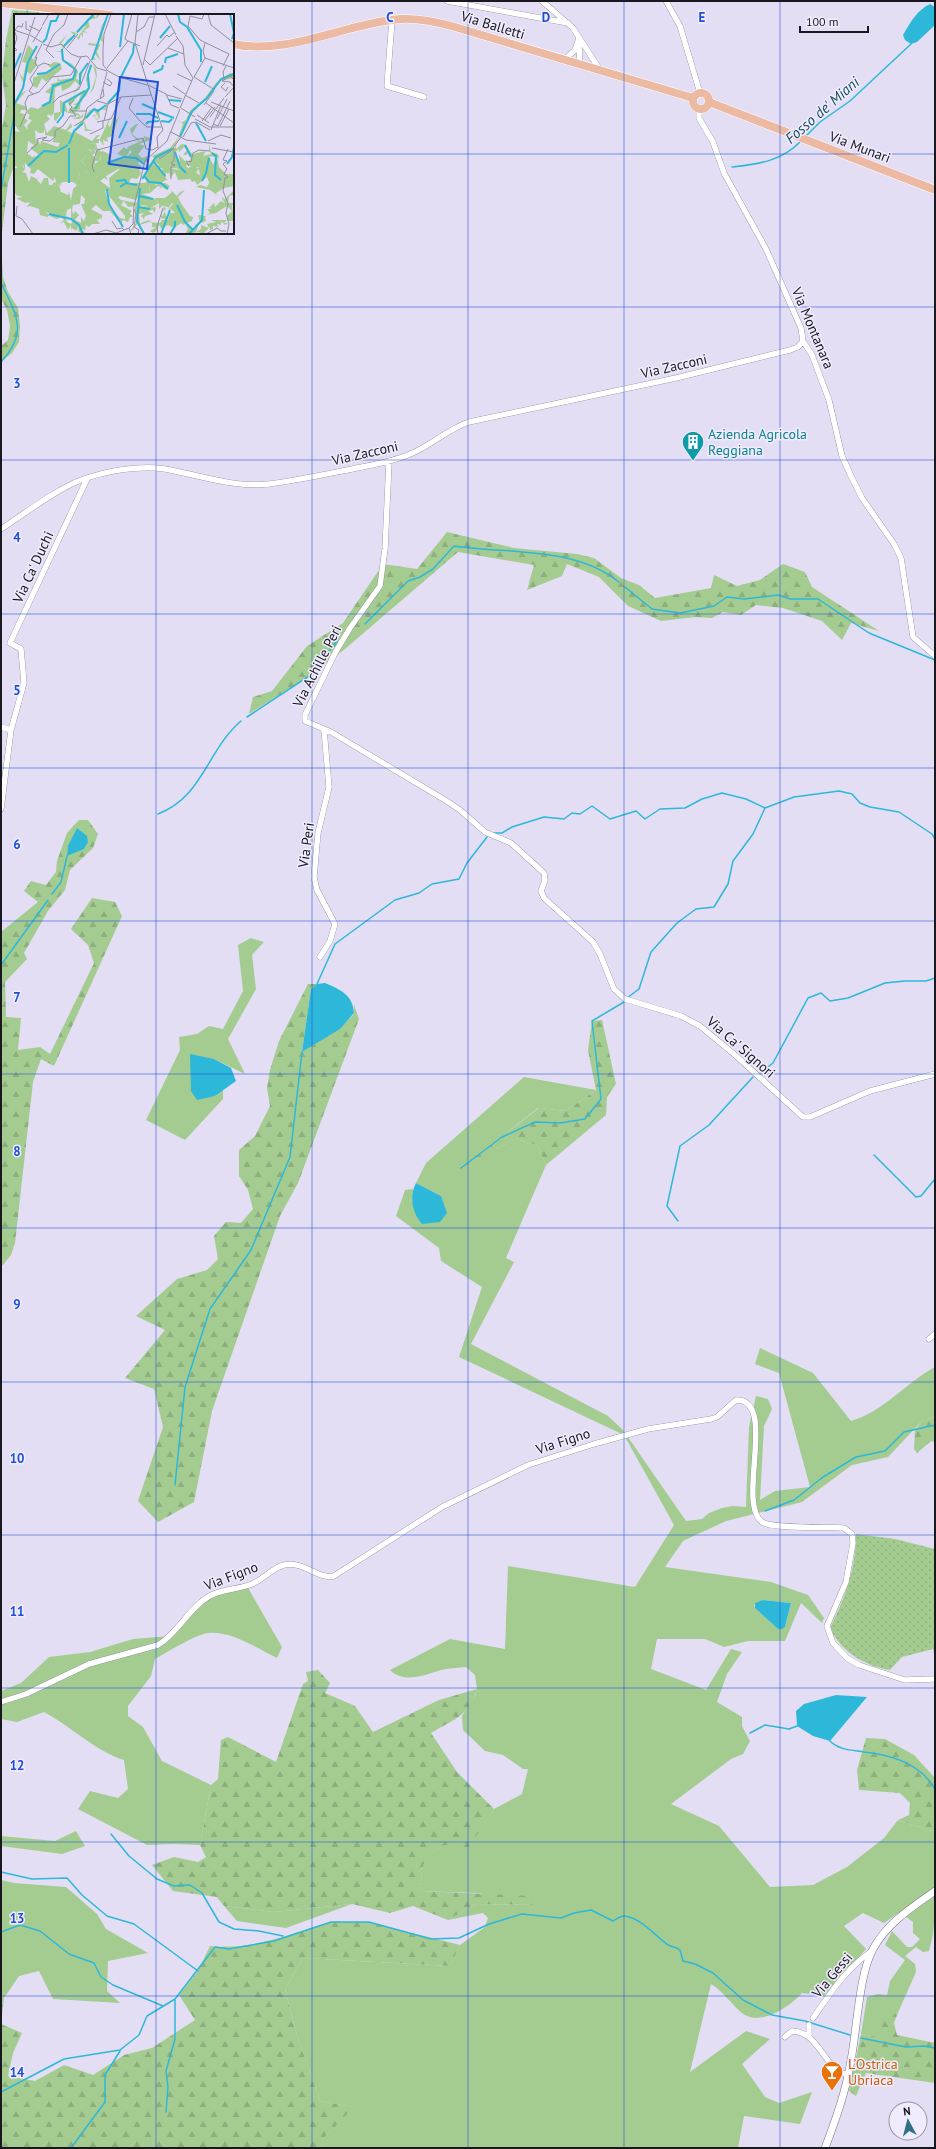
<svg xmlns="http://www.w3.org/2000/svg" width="936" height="2149" viewBox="0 0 936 2149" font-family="'PT Sans',sans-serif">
  <defs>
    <pattern id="forest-firs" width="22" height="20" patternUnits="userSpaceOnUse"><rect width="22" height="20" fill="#a4cc91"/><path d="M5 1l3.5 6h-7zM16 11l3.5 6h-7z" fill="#8dae7d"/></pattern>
    <pattern id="park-dots" width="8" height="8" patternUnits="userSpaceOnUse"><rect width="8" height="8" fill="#a4cc91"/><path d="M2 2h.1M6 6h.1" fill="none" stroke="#8dae7d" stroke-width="1.8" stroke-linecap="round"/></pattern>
  </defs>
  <rect width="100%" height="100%" fill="#e3def4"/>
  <path fill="#a4cc91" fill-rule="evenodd" d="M251,938L264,942L252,955L256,989L228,1039L245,1074L214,1059L215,1096L223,1088V1099L185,1140L146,1120L180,1050L179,1037L197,1034L209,1026L223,1029L243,991L238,945Z
    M524,1077L596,1090L566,1111L538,1108L464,1166L515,1139L537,1145L546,1165L506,1258L514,1262L471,1344L608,1416L623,1430L686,1521L702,1519L709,1513L722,1508L733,1506L746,1507L749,1427L756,1396L768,1399L772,1409L764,1426L760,1500L775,1491L810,1487L779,1373L755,1364L760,1348L813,1373L851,1421C883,1412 907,1382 935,1367V1417L922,1421L888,1457L852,1465L802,1502L726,1521L683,1541L665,1567L771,1582L808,1595L824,1618L822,1623L801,1603L785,1641H748L724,1647L705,1639H657L651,1669L706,1690L731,1649L742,1652L727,1674L717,1702L742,1717V1726L750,1741L743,1754L731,1759L671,1804L719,1826L770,1887L813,1885L847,1867L884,1838L898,1820L931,1831L935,1830V1887L884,1923L863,1913L844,1926L866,1949L824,1996L802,1993C790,2006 764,2025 745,2015C736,2010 723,1991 711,1984L690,2072L746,2031L770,2039L742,2064L765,2097L779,2103L812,2092L800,2124L744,2116L738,2148H321L323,2139L353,2107L320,2101L296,2032L285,1989L303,1958L450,1966L460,1945L485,1927L488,1918L483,1913L448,1920L476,1904L532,1905L478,1893L420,1891C424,1864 418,1857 445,1845L466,1850L494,1809L522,1794L528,1769H523L503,1755L485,1751L463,1730L462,1716L475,1696L477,1689L475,1675L466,1667C458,1668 449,1668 441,1670C424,1675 404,1684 390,1670L450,1639L505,1649L508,1566L635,1587L674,1525L624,1435L459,1357L482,1287L441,1261L439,1248L396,1216L405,1190L413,1189L412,1201L441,1196L416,1183L426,1163ZM763,1600L791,1603L785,1627L778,1629L755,1608L754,1605Z
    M247,1586L282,1647L277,1658C256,1648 232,1631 208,1633C194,1635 168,1652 155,1659L151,1676L128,1706V1716L143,1727L162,1761L211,1785L200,1845L174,1844L147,1845L78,1809L90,1791L118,1798L128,1789L124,1760C95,1751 72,1727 44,1712L17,1722L1,1719V1691L21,1683L49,1657L90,1652L133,1639L170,1636L212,1594Z
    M76,1831L85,1846L62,1854L1,1846V1836L55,1841Z
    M1,1880L14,1883L66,1887L97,1914L106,1929L148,1953L108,1961L107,1991L120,2003L53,1999L39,1971L19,1976L4,1998L1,1997Z
    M935,1894C935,1913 935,1932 929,1951L923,1952L916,1947L905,1956L915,1964L916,1972L897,2015L891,2010L878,2037L861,2034L867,1997L878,1994L887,1995L890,1981L905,1960L885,1945L892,1931L907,1947H912L920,1939L913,1933V1922L905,1916Z
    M352,1904L286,1928L237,1921L224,1906L274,1912Z"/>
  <path fill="url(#forest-firs)" d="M12,10L39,12V15H15V163L8,183L1,241V134L6,105L2,76L6,40Z
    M1,243L3,277L8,292L18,308L20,326L19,342L12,353L1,362V346L8,340L10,326L7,310L1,299Z
    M447,532L514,548L577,554L594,558L621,578L639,585L655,598L711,588L714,575L737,586L760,580L783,564L805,572L812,587L879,631L851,623L842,640L822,621L783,608L756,605L741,615L723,612L712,618L696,617L661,621L628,606L599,577L567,564L562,576L527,590L534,565L458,552L345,649L309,676L249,714L253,697L272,691L307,646L343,623L383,564L417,569Z
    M79,820H88L98,834L93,848L70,870L65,890L48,911L24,953L27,959L5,982L6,1017L21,1018L18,1050L40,1047L50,1054L94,963L88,945L71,929L92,898L115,902L122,916L54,1066L41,1059L33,1082L15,1243L11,1255L1,1267V932L38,902L24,891L31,881L46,885L56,872L57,861L67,833Z
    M308,984H317L311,989L302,1052L340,1028L354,1014V1005L359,1019L298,1183L280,1216L212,1411L194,1502L158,1522L138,1501L163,1427L154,1389L125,1378L165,1330L136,1316L177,1279L207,1270L218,1259L214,1236L226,1222L241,1223L253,1209L248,1190L239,1176V1150L255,1136L270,1106L267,1088L270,1070L279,1041Z
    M602,1020L616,1084L607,1097L606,1115L546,1165L537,1145L515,1139L461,1168L539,1108L566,1111L596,1090L588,1050L592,1021Z
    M935,1417V1442L931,1441L917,1453L914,1449L915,1430L922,1421Z
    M318,1670L330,1683L325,1693L355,1706L373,1732L439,1700L477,1689C469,1717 452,1720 431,1733L457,1772L494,1809L466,1851L445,1845C419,1857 424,1864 420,1891L532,1896V1905L476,1904L448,1920L413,1906L390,1913L352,1904L274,1912L224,1906L217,1897L173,1891L152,1865L174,1857L198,1862L206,1857L200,1845L211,1785L218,1779L221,1740L228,1737L276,1762L303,1684L308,1681L306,1672Z
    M866,1738L885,1739L914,1755L935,1778V1830L931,1831L898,1820L909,1815L910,1803L900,1793L859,1790L857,1770Z
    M331,1922H369L460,1945L450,1966L303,1958L285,1989L296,2032L320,2101L354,2107L323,2139L321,2148H1V1997L4,1998L1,2024L22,2033L13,2053L8,2076L35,2081L64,2065L93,2075L124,2055L152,2048L195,2020L179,1995L198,1971L210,1946C252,1951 291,1933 331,1922Z
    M891,2009L897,2015L894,2023L897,2035L935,2043V2083L866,2073L856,2096L849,2091L861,2034L878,2037L883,2016Z"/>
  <path fill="url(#park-dots)" d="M856,1534L895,1539L935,1549V1658L933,1649L902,1657L890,1670C865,1666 841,1652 830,1628C845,1598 856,1569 856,1534Z"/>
  <path fill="#2db8da" d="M930,4L935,7V25L917,42L911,44L905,40L903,35C910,23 917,10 930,4Z
    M77,828L87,836L88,842L84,849L67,856L68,846Z
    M325,983C341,990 353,995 354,1013L340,1029L302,1052L311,989L317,984Z
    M190,1054L214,1059L231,1068L236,1081L215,1096L197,1100L191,1091Z
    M416,1183L441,1196L447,1213L440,1222L422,1224C412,1213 409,1196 416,1183Z
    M763,1600L791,1603L785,1627L782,1629H778L755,1608V1603Z
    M836,1695L867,1697L830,1741L813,1736L797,1726L796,1711L804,1704Z"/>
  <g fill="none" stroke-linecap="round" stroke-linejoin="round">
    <path stroke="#2db8da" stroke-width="1.5" d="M26,15L28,9
      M805,137L820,122L850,101L911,44
      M732,167C759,164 782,161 801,141
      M1,190L15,110
      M1,283C16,314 29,332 1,362
      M625,587L652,609L680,613L714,606L727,597L744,599L778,595L790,599H818L869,633L935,660
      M365,624L408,581L420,577L433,569L454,546C508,554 574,546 619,582
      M247,717L309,676L337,641
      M158,814C203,797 207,750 241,721
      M494,833H502L512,827L544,817L564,819L572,813L580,814L592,806L610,819L636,811L645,819L660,809L685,808L702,799L722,793L746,799L765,808L794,797L839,791L852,794L860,803L870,807L899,812L932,834L935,839
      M52,894L61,882L67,856
      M1,965L48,900
      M317,984L335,944L395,900L419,893L432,884L459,879L467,863L487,837
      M627,998L639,989L651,952L677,923L696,909L714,907L728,884L733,861L753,834L765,808
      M759,1074L773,1063L808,998L821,993L830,1001L848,998L885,983L905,981H926L935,978
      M874,1155L916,1197L921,1196L935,1179
      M461,1168L502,1137L535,1122L560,1123L585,1119L601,1099L592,1021L624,1002
      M678,1221L667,1206L680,1146L709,1125L753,1077
      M175,1485L185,1387L210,1309L251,1250L290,1157L302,1052
      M765,1511L794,1500L823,1477L856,1457L885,1451L904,1432L935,1425
      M750,1733L765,1725L789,1729L797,1726
      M830,1741C839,1750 851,1750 864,1752C891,1755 920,1763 935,1789
      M111,1834L129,1856L157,1879L174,1886L190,1885L202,1893L219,1922L234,1929L259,1931L283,1936
      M1,1872L32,1879L67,1878L82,1895L107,1916L134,1924L198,1971
      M1,1932L20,1925L40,1931L69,1954L94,1963L101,1977L113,1985L163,2006
      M861,2038L906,2047L924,2046L935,2048
      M1,2092L64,2059L120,2050L139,2035L147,2016L175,1999L215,1947L229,1949L274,1941L331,1922H369L431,1939L459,1938L489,1924L522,1914L561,1918L574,1913L591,1910L613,1921C617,1919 620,1916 624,1916C638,1916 656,1936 668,1945C672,1947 676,1947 680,1950L683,1961L695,1964L713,1973L743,2000L772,2015L805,2021L850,2035
      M166,2112L168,2087L166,2071L175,2039V2000
      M71,2148L105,2102V2075L120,2051"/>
    <g stroke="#797588" stroke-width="6">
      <path id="minor" d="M447,1L568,23
        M542,1L573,28L600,70
        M666,1L680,26L700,93
        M392,20L387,86L424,97
        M579,45L580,65
        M564,60L575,50L579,38
        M699,108V118L713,142L724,173L766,249L801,328L803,341L812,355L829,400L842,456L851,476L862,498L894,544L901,558L913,637L935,656
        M389,462L385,549L380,586L350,628L335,653L305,715V721L331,732L445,800L460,810L485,832L511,843L544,873L545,880L541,891L544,898L593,942L600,954L614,989L625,999L681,1016L700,1026L734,1054L803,1117H810L870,1091L935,1074
        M1,529C24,514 57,489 81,480C106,471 138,465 165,469C199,475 234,488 269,484C300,480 331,473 362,467C378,464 393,461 408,455C430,447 447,429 469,422L676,378L790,350L798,347L803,341
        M1,727L11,730
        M1,809L11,730L24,683L21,649L10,643L87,479
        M320,957L330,941L335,924L317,890L314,877L318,833L329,787L324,729
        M929,1339L935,1334
        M1,1702L26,1694L89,1664L158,1645C176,1634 185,1615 201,1602C217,1588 234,1591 252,1584C264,1579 272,1568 284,1565C302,1560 319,1580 334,1576L442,1507L528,1465L594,1444L648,1429L711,1419L717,1417L736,1400C778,1399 736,1503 762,1522C772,1529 828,1527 844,1528L852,1534L853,1543L846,1582L827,1626L833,1643L847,1658L859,1665L905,1680L935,1679
        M813,2018C830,1994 847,1967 872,1951
        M809,2025V2036
        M785,2037L792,2031C820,2032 823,2069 848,2075"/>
    </g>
    <g stroke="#797588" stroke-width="8">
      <path id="secondary" d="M825,2148C836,2119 846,2091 851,2060C857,2030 859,1974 873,1949C887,1923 911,1908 935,1891"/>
    </g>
    <g stroke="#fff" stroke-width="9">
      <path id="primary" d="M1,3L110,15
        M233,44C287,56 346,23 401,19C420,18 437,22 455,27L693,98
        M693 101a8 8 0 1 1 16 0a8 8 0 1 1-16 0Z
        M709,102L935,190"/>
    </g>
    <use href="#minor" stroke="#fff" stroke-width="5.5"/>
    <use href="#secondary" stroke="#fff" stroke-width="7"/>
    <use href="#primary" stroke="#ecb9a2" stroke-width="8"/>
  </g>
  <path fill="none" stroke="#1d4ed8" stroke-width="1" stroke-opacity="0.55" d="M156,1V15M312,1V2148M468,1V2148M624,1V2148M780,1V2148M1,154H15M233,154H935M156,233V2148M1,307H935M1,460H935M1,614H935M1,768H935M1,921H935M1,1074H935M1,1228H935M1,1382H935M1,1535H935M1,1688H935M1,1842H935M1,1996H935"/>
  <defs>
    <g id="building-pin" transform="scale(1.15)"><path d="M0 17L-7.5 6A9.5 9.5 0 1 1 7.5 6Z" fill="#0f9aa8" stroke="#f0ecfe"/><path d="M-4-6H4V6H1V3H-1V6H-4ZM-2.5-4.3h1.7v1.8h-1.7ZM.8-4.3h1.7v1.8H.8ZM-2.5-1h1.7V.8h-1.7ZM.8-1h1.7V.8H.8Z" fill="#fff"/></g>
    <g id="bar-pin" transform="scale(1.15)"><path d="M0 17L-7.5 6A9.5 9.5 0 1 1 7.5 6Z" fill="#e8710a" stroke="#f0ecfe"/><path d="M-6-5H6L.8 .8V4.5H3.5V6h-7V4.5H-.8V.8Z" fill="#fff"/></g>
  </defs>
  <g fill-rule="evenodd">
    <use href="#building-pin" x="693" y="442"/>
    <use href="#bar-pin" x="832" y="2072"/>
  </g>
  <g text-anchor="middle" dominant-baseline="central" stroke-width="3" stroke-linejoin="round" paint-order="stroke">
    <g font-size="14" fill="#19181f" stroke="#f0ecfe">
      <text transform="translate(493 25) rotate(17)">Via Balletti</text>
      <text transform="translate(860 147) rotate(21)">Via Munari</text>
      <text transform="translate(813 328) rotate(67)">Via Montanara</text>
      <text transform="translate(674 366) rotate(-13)">Via Zacconi</text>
      <text transform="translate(365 453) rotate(-13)">Via Zacconi</text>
      <text transform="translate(33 567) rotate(-65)">Via Ca' Duchi</text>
      <text transform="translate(317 666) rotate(-63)">Via Achille Peri</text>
      <text transform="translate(306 845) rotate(-82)">Via Peri</text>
      <text transform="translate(741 1047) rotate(41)">Via Ca' Signori</text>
      <text transform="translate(563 1441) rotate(-18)">Via Figno</text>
      <text transform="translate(231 1576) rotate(-21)">Via Figno</text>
      <text transform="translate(832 1975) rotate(-50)">Via Gessi</text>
    </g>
    <g font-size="14" fill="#0d838f" stroke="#f0ecfe" text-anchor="start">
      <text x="708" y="434">Azienda Agricola<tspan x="708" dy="16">Reggiana</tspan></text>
    </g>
    <g font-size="14" fill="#c56008" stroke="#f0ecfe" text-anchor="start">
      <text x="848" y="2064">L’Ostrica<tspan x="848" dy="16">Ubriaca</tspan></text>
    </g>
    <g font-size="15" font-style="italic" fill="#184e5d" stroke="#f0ecfe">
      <text transform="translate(822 110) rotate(-41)">Fosso de' Miani</text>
    </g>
  </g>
  <g transform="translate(14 14)">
    <rect width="220" height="220" fill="#e3def4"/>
    <path d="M122,110H124L118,120L123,124H124L126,128L129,124L131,127L130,122L139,125L125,130L131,132L124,140L128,144L134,142L133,148L125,147L124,150L128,152L125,154L127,160L123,165L117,164L115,169H131L133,167L130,160L142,148L145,155L152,156V165H154L147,169H151V173L140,169L135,170L136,179L128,180L144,186L139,192L140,193L133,195L134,192L126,191L125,182L122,186L106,182L104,183L107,186L123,189V192L114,193L110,187L107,191L118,197L116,199L119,203H116L114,208L109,206L107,210L96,197H89L82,191L77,195L88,201V206L87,204L83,206L86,210H78L75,213L72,211L71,216L75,218L68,215L71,220H68L64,217L65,212L57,205V194L53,196L52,202H43L29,197L17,187L11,189L2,184L9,183L2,181L0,176V155L8,151L11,156L8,158L12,159L15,168L17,162L23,165L25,161L23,166L27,170L30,164H34L35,171H38L40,168L45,171L47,178L54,181L55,178L57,186L59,175L63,171L61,169L66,161L64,157L69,156L72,160L74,155V151L72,152L67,147L72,142V146L76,144L73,142L78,137L73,135L78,136L75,133L78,129L81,130L82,135L79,136L81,137L84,141L82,143V138L78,141L85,146L87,141L86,147H81V150L79,147V153L85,161L82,164L96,174L95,164L105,156L107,145L116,144L114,141L118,138L113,133L125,128L118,121L116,115ZM91,177H95V182L111,202V205L106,204L96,193ZM67,181L71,185L70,190H67L72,202L70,207L67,203V209L61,206L65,201L61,197L59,200L58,196L59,191L66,190ZM162,131V135H165L161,138L165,146L166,152L172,155L185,149L187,153H182L184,156L182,159L186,161L195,142L199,151L203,142L205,153L212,160H220V172L210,174L202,179L203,181L196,176L182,173L186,171L193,173L195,169L196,171L193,163L183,171L181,167L178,168L176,165L164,166L161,158L156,164L155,154L164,156L165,152L160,137ZM220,176V181L215,182L214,189H220L218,192L220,207H214L213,202L218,197L213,192L202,199L192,201L196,199L193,195H198L195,194L200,189L201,193L207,187L211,189L207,183L211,185ZM160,188H166L176,202L179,203L178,207L169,211L167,209L160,214L154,211L148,215L145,211L143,217L139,219L136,217L142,213H138V209L133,208L146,209L148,206H154L156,199H161L157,195L153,198Z" fill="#a4cc91" fill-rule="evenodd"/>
    <path d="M79,0L82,4L83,0H86L83,4L74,6L76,15L75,13L70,17L74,19L69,18V24L67,20L65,26L63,24L73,11L53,28L48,38L50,46L58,50L64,57L62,65L65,66L66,60L69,58L64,76L59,80L65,71L61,67L56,73L48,77L47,71L41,74L40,99L37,102L34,100L33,102L36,105L30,110L33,119L40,112L52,116L57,109L58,113L53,117L58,119L76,96L91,94L94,87L100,83L101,79L104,77V73L107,64L105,77L100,84L94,88L92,96L86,95L85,97L86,104L82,106L81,102L78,103L81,100L82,105L85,104L80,96L70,107L73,115L79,117H71L70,109L61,118L78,127L83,121H86L82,125H86L97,101L94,111L96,113L99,104L105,97L101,103L103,106L106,100L98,122L90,125L93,124L94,128L89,126L90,132L85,125V129H82L83,134L87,136L86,138L89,137L95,140L97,148L111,143L103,140L110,133L112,135L117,134L113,142L118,143L108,144L110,150L106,154L92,162L94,166L90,164L85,168L82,164L85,161L80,159L78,147L72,160L70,157H64L66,161L61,169L64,171L69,166V170L64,172L59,168H49L46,170L48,172L42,170L41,163L39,167L24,155L20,160L16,159L17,155L11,149V156L9,151L5,154L0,151V117L6,118L0,110V89L8,75L9,68L4,57L9,64L12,49L17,43L20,46L21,43L23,51L16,60L12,57L9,75L6,80L13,76L2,89L11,92L13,96H7L6,99L11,100V105L14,106L10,111L14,116L13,112L18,106L14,105L16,100H13L14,96L17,93L24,95L35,87L36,80L31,78L38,72L36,70L47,67H43L44,63L45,66L58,64L62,59V57L59,59L60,53L48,47L47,38L41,37H46L49,33L45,29L53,21L47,30L51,31L53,26L60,21L56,17L62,19L70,13L73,5ZM31,115V121L41,123L38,128L46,129L44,133L27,127L26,131L24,125L22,130L21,116L25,119H29ZM14,127L20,131L16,134L24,140L23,142L18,143L13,139ZM78,129L81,130L82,134L79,137L83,136L82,145L85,146L87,141V145L81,150L78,146L76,147L72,152L67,147L72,142V148L75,144L77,145L76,141L74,142L78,138L73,135L78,136L81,132L76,133ZM95,0L88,14L89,28L86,26L88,21L84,28L86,31L83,38L87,47L81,40L79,43L83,46L78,45L83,32L74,31L75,29L83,30L88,11ZM40,48L46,49L48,55L32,68L28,64L23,74L19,72V64L36,56L38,54L34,52ZM77,50L82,54L83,61L80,74L76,80L82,63L79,51L74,61L76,73L72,82L67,85L66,95L60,98L65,100L67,103L69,99V103L65,105H58L66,102L49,97L42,107L40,106V99L46,98V86L49,88L74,74L72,65ZM65,81H67L64,88L59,91H65L56,94L54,99L51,89L53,87L56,92H59H56ZM216,59H220L219,64L207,67L177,101L160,133L166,155L158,154L154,160L148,154L136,156L145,151L142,148L133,157V152H131L135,151L140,144L138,142L156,134L164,124L169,110L161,104L167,109L172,106L176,97L191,84L202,69ZM168,130L172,131L178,140L192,137L189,142L197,140L195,136V130L197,138L204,140L205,144L196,142L186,161L185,156L181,154L187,153L185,149L181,154L173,151L172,153L175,154L170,156L166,152L165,141L173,149L177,145L174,137L173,141H169L173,136L170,133L165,138V135H162ZM141,168V171L145,170L150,173L151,169L156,172L153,176L148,173L147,174L144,176L147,173L144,172L136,179L135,170ZM156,176L158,177L163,182L166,178L171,176L164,183L167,189H158L153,196L154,193L150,192L152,195L148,198V203L151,197L152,202L153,203L154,197L153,206L147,204V198L150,195L149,191L145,195V189L140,192L138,190L144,187L141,184H151L158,178ZM125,180V190L128,192L125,193L135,192L130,195H133L142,193L141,199L139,196L134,197L139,200L131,202L130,205L127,202L130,199L125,200L126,210L129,208L135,206L137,207L126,211L131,220L123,210L118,217L117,216L122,209L121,194ZM17,187L34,200L37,199L40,200L43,202H48L43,205L36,202L38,200L33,203L26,201L25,195L16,192L12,193L16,189L13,188ZM184,201L193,202L191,203L192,207L185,210L182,218L187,215V211L195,214L193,210L202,208L197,206H213L210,209H214L211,211L207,207V211L203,210L205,213L199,212V215L196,216V213L189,220L185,218L171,220L174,215L171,209L178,213L176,216L181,215L183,212L180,209L183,211L186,208ZM52,202L57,205H52L53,208L57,210L59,206L65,212L62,217L58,214L57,216V211L54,216L50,208L46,209L50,206L48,203Z" fill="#a4cc91" fill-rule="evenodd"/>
    <path d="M14,31L20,37L12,49L8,48Z" fill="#a4cc91"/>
    <path fill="none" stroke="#2db8da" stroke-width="2" d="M164,0L166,8L173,13L187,36V48M216,0L220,19L218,25M63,18L80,0M146,24L156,12M29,28L32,25L37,7H42L45,0M50,32L61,21M106,33L110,0M48,35L49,46L62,56M78,46L94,0M151,49L152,44L164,40M0,55L7,39M139,59L148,55L149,51M23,60L32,59L46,50M107,63L119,39L120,30M191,68L198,52M66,71V60L74,49M155,86L167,87M94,89L105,77L106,66M128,90L140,95M0,91L9,74L14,48L23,32M28,92L36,88L39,72L59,65L62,56M61,95L75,74L74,61L77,51M144,98L160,104M122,100H136L144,104M72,104L80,95L84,97L92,91M147,107L155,108L158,105M43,109L49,101L50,89L71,77M182,109L192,127M132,110L134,108L145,107M166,123L178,97L193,84L207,65L220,60M105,124L113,107M55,130L60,117L69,109M171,131L177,143M55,134V169M161,138L166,153L172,159M198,139L202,142L201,161L207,166M140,148L151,162M93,149L110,143L122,144L130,150M213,150L218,143L220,133M14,152L30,137L42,138L54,131M130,162L135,168L147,169L154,175M128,165L142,143L158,135M102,167L111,166L113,169M188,167L192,159L195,144M106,173L112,169L123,171M126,174L123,207L130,220M93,175L95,190L109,213M125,182L139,185M163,191L171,208L179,216M124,193L136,195M35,200L57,205L65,211L69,220M147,220L156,196M156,220L161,212V207M175,220L188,206L190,176"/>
    <path fill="none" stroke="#928f9f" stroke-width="1" d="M124,0L121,29L134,71M151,0L162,21M190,0L188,5L176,2L174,12L186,26L215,40L209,52M194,0L197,11L220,29M12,7V15L17,17M15,12L26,17M28,12L35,0M0,16L3,24L0,33L3,36L0,37M0,16L15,21M1,16L4,12L8,13L9,9M122,18L130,13L135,3H140M15,21L21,3M16,21L29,29M162,22L169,32L171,51L179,64M114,27L111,25L118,0M19,28L28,13M29,30L37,33L47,30L57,40L65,43L73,42L83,54L93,57M143,32L153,21L155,23L161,18M53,34L64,20M154,34L170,40M40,44L32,36L40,20L50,11L54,0M191,44L220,54M191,44L189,37L191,29M130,45L136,51L164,24M129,51L141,0M24,52L30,49L36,51M93,54L114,27L126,32M94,57L89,51V35L90,20L97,0M94,57L105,63L133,71M163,60L178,67M180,63L191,44M180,63L201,76M210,65L209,58L212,52M208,67L216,62L220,66M208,67L216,68L220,73M89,68L96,72L98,69L93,65M0,69L15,21M211,69L207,73L212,77L214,73M134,71L149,116M134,71L152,80L157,91L165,94M159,72L171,80M19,80L15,77L19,71L16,65L24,53L21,49L23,43L21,44L28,30M153,81L168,85M171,81L185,89M211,83L220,73M119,84L115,94L126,107L133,113H147M86,85L93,58M86,85L90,82L89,75M83,87L94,90L107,83L137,81M197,88L220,97M39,89L45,83L65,75L76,47M192,89L220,109M190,91L200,77M166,94L179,64M167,94L181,103M59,97L56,96L58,93L55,90L60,86M59,97H73M183,101L195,109M196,103L210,84M181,105L196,113H220M203,105L213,85M191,106L201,93M90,107L94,90M188,107L198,93M83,108L97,105L107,83M182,108L196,116M199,110L204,112L216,87M60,112L70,106L73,94L85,85M206,112L215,95M6,113L13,97L11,89L14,82L25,78L38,63L57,61L67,43M197,116L207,91M157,118L172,126L202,130M76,120L89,114V107M169,123L177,109L182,108M194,127L207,121L217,124M144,134L143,123L149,116M198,134L220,138M13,139L23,130V125L33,123L28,126L36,127L41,123V117L49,112L56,102H62L58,97M145,145L157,137L167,123M175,152L172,147L177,148L179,139L185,136L196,137M80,158L78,152L83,136L129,124L132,135L138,136L144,133M157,165V153L161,151L157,150L160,146V134M3,192L2,202L8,205L19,220M120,195L122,200L120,213L125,216L124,220M98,207L103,215L108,214L110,216M79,220L92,216L102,219L115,214M117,220L115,214L119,210L120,192L131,147L153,127L166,95M144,220L143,213L149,194M192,220L203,214L207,217H212M213,220L215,210L212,199L214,189L209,177L211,164L214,163L210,160L213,155L209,150L213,147L209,146L214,135"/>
    <path fill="#1d4ed8" fill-opacity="0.15" stroke="#1d4ed8" stroke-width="2" d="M106,63L144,68L133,155L95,150Z"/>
    <rect width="220" height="220" fill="none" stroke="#19181f" stroke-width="2"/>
  </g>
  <g font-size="13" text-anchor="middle" font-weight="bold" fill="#1d4ed8" stroke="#f0ecfe" stroke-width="3" stroke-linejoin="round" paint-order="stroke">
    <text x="390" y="22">C</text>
    <text x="546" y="22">D</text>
    <text x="702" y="22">E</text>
    <text x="17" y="388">3</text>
    <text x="17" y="542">4</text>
    <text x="17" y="695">5</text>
    <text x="17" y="849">6</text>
    <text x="17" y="1002">7</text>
    <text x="17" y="1156">8</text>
    <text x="17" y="1309">9</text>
    <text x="17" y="1463">10</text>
    <text x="17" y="1616">11</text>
    <text x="17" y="1770">12</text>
    <text x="17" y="1923">13</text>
    <text x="17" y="2077">14</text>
  </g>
  <rect width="936" height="2149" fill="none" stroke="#19181f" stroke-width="4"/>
  <g transform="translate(908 2121) rotate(353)"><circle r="19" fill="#f0ecfe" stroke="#9a97a5"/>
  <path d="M0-3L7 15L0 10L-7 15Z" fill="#307184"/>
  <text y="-6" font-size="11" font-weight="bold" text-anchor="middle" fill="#19181f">N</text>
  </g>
  <path d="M800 26v6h68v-6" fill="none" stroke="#19181f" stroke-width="2"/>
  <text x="806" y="26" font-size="12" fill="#19181f" stroke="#f0ecfe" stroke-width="3" paint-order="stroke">100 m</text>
</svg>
